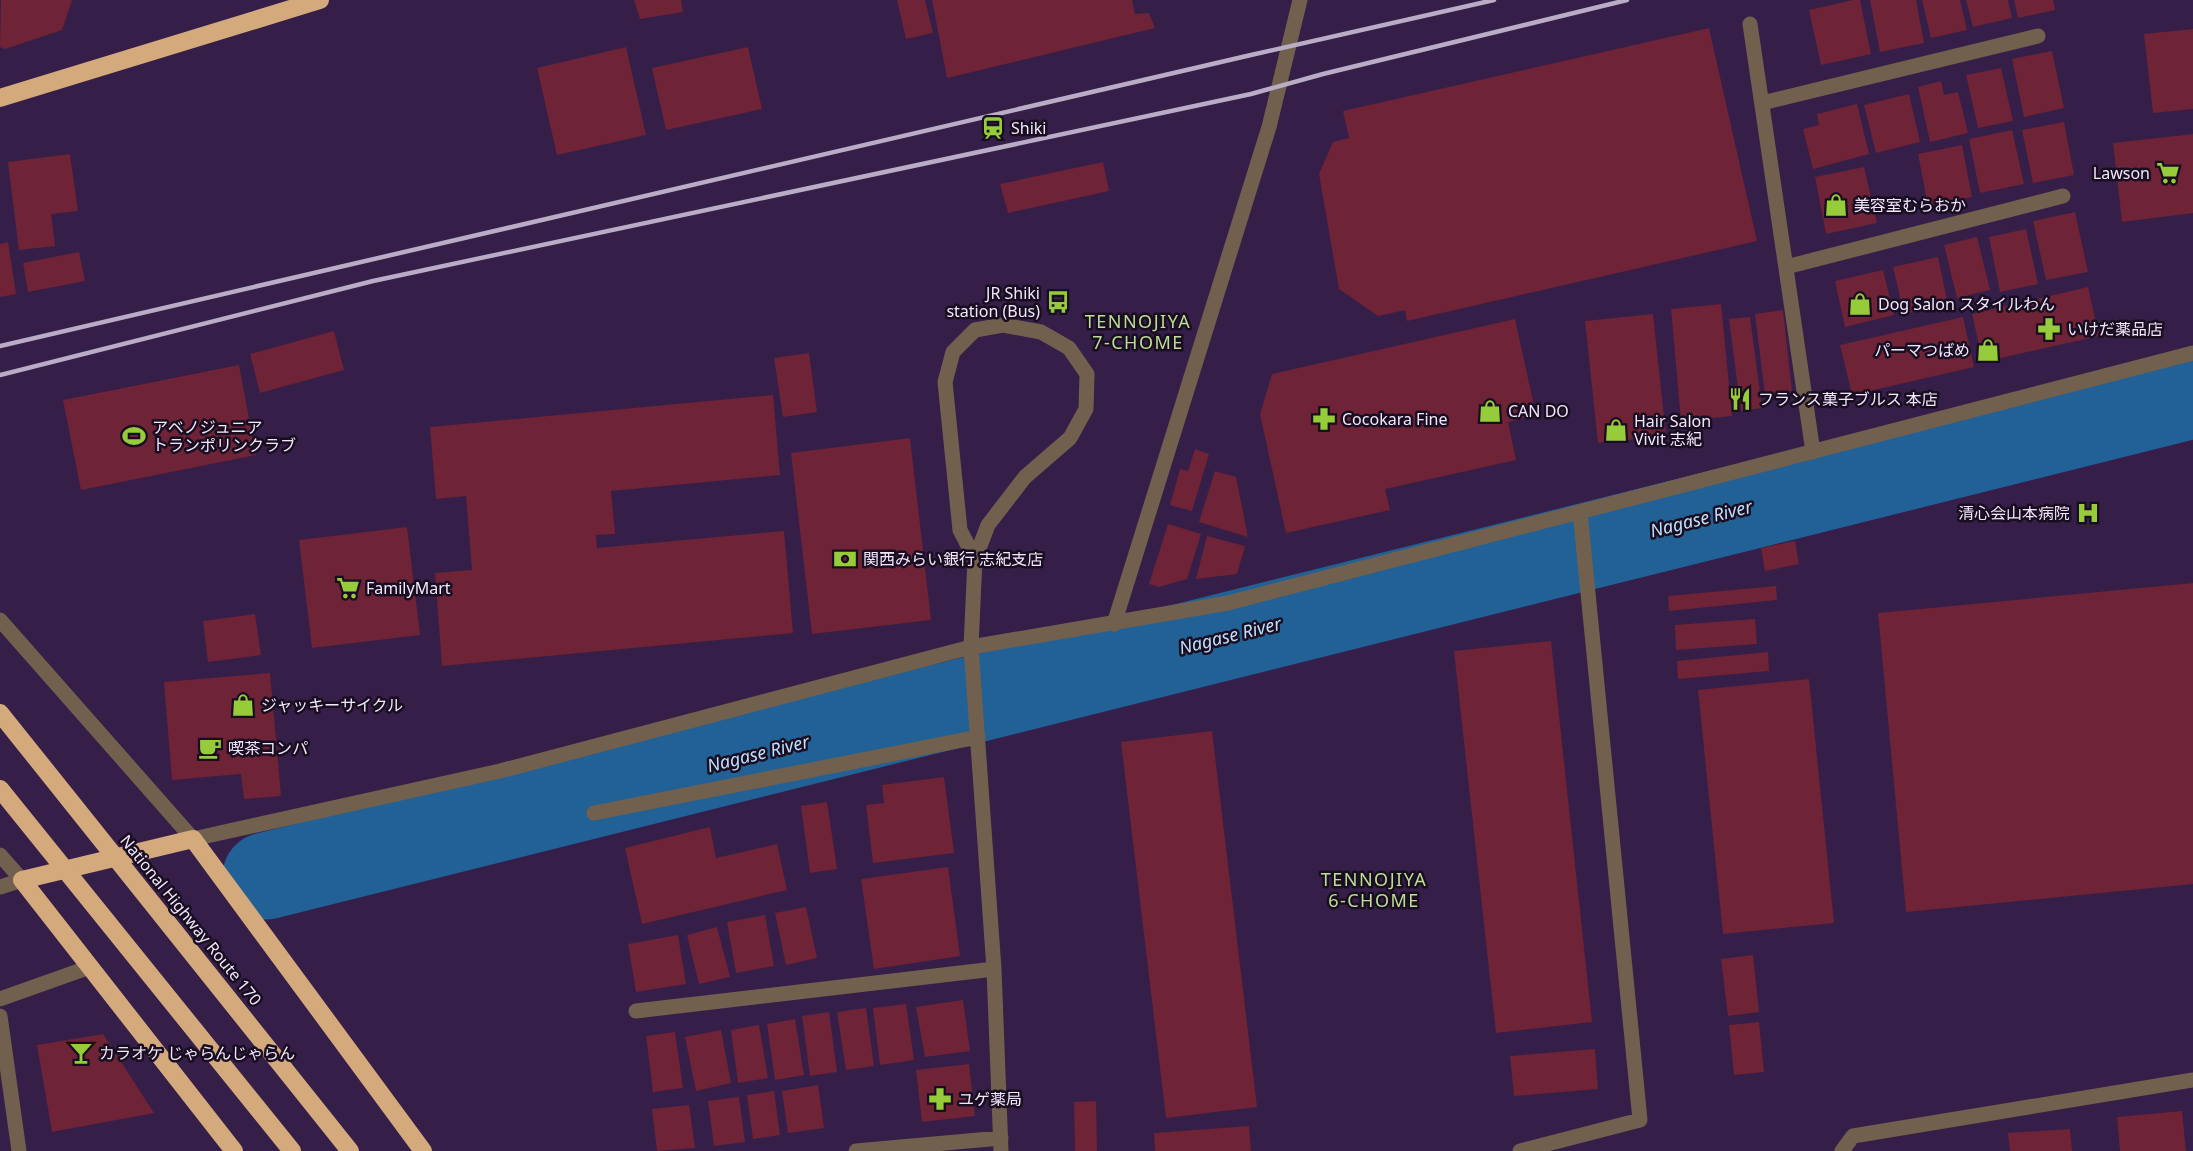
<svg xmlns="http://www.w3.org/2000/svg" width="2193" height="1151" viewBox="0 0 2193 1151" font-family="'Noto Sans','Noto Sans JP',sans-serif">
  <rect width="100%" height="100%" fill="#351e48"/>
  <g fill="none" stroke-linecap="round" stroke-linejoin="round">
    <path stroke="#216196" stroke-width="87" d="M266,876L2193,395"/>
  </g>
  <path fill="#6e2337" d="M1,0H72L62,30L5,49L0,47Z
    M634,0H681L683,12L640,19Z
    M897,0H925L933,33L906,39Z
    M932,0H1132L1135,14L1149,13L1155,28L947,78Z
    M1853,0H1860L1871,54L1821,65L1809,10Z
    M1870,0H1916L1924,43L1880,52Z
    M1922,0H1960L1967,30L1931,38Z
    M1966,0H2008L2012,18L1973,27Z
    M2014,0H2053L2055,10L2018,18Z
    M1709,28L1757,241L1407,321L1405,310L1378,316L1339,289L1319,174L1333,142L1349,138L1343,111Z
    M2193,29V109L2153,113L2144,34Z
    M626,47L646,135L557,155L537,68Z
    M748,47L762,109L666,130L652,68Z
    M2052,51L2064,108L2024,117L2012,59Z
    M2001,68L2013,121L1978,128L1966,75Z
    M1941,81L1944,95L1958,92L1968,133L1930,142L1918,87Z
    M1909,94L1920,142L1876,153L1864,105Z
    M1857,104L1869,154L1813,169L1803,129L1819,125L1817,114Z
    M2064,122L2074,175L2033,183L2022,130Z
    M2012,130L2024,184L1980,193L1969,139Z
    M2193,134V213L2122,222L2113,143Z
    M1962,145L1972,197L1928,206L1918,154Z
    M70,154L78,211L51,214L55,246L19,250L8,162Z
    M1103,162L1109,191L1008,213L1000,184Z
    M1864,167L1877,223L1826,234L1815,177Z
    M2075,212L2088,272L2046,280L2033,221Z
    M2026,229L2038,284L2000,292L1989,237Z
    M1977,237L1990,290L1957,298L1944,245Z
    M8,242L16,294L0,297V244Z
    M79,252L85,281L28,292L23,263Z
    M1938,257L1948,304L1904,314L1893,267Z
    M1883,270L1894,315L1845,327L1835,281Z
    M2088,287L2099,336L1983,362L1972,314Z
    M1721,304L1732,416L1681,421L1671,309Z
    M1783,310L1792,391L1765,394L1755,314Z
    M1653,314L1666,436L1598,443L1585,321Z
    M1750,317L1762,408L1741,411L1729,319Z
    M1963,317L1974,367L1852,395L1840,345Z
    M1515,319L1536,415L1508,422L1516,460L1385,489L1390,510L1286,533L1260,414L1272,374Z
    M334,331L344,370L260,393L250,354Z
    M809,353L817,412L783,417L774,358Z
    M239,365L256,455L81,490L63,400Z
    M773,395L780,475L611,491L615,534L596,535L597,548L784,531L793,633L442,666L435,573L472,570L466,496L436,499L430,427Z
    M910,438L931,620L812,634L791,453Z
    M1195,449L1209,454L1192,511L1170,505L1180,469L1188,471Z
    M1215,471L1236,477L1248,537L1199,522Z
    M1168,524L1201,534L1187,579L1159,587L1149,584Z
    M407,527L420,635L312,648L299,540Z
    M1207,536L1245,546L1237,574L1196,579Z
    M1795,541L1799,564L1765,571L1761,548Z
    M2193,583V884L1906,912L1878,613Z
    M1776,586L1777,600L1669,611L1668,596Z
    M255,614L261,655L208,662L203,621Z
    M1755,619L1757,644L1676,650L1675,625Z
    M1551,641L1592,1022L1496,1033L1454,651Z
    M1768,652L1769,671L1678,679L1677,661Z
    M270,673L281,796L244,799L241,774L172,780L164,682Z
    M1809,679L1834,923L1723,934L1698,690Z
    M1212,731L1257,1107L1166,1118L1121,742Z
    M944,777L954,853L873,863L866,805L884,803L882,785Z
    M827,802L837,869L810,873L801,806Z
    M710,827L716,858L777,844L787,890L642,924L625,848Z
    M948,867L960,956L874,969L861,879Z
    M806,907L817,958L786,965L775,913Z
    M765,915L774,966L736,973L727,922Z
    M717,927L730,977L699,984L687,935Z
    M678,935L686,984L636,992L628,944Z
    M1753,955L1759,1012L1728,1016L1721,959Z
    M963,1000L970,1051L925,1057L916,1007Z
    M906,1004L914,1060L880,1065L873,1008Z
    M866,1008L874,1066L846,1070L837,1012Z
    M829,1012L837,1072L810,1076L802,1016Z
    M795,1019L804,1075L775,1080L767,1024Z
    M1759,1022L1764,1072L1734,1075L1729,1025Z
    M759,1025L768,1078L738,1083L731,1030Z
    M721,1030L731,1083L696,1091L685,1037Z
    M675,1032L683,1088L653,1092L646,1036Z
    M103,1034L154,1113L52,1132L37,1045Z
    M1595,1049L1598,1089L1514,1096L1510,1056Z
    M969,1064L975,1116L922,1122L916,1070Z
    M818,1085L824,1128L788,1133L782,1091Z
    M774,1091L780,1135L753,1139L747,1095Z
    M739,1097L745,1142L714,1146L708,1101Z
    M1096,1101L1097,1151H1075L1074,1102Z
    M689,1105L695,1148L657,1151L652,1109Z
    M2182,1111L2186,1151H2120L2117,1117Z
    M1249,1126L1251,1151H1155L1154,1133Z
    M2070,1129L2072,1151H2010L2008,1133Z"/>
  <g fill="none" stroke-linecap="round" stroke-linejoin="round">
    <path stroke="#72604e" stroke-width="15" d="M1750,24L1813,452
      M1762,103L2038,36
      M1786,267L2063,196
      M975,559L960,530L945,382L953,352L975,330L1003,325L1041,332L1069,348L1087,374L1086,409L1070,438L1025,477L988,525L975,559L971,647L994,969L1001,1151
      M0,620L193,839L500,771L971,647L1228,603L2193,353
      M1114,624L1269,127L1300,0
      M594,813L978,737
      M0,855L22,880L0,887
      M0,999L90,967
      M636,1011L994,969
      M0,1016L19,1151
      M856,1151L1001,1138
      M1520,1151L1640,1120L1580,512
      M1842,1151L1853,1136L2193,1080"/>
    <path stroke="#d4a97c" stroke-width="18" d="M0,98L320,0
      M234,1151L22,880L193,839L423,1151"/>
    <path stroke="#baabc7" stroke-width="4.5" d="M0,346L1251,55L1494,0
      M0,375L373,281L1251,94L1323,74L1627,0"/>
    <path stroke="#d4a97c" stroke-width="18" d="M0,713L350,1151
      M0,789L292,1151"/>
  </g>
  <defs>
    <g id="station-bare" transform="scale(1.8)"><path d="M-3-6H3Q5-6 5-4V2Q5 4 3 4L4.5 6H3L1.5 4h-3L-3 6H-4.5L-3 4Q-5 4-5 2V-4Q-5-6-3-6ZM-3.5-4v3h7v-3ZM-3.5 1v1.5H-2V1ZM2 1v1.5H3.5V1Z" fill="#96cc39" stroke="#180e20" stroke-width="2.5" paint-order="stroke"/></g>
    <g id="supermarket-bare" transform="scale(1.8)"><path d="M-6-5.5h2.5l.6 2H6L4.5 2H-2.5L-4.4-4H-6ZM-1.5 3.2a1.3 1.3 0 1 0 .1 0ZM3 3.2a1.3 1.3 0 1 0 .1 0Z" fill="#96cc39" stroke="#180e20" stroke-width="2.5" paint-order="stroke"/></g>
    <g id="shop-bare" transform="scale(1.8)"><path d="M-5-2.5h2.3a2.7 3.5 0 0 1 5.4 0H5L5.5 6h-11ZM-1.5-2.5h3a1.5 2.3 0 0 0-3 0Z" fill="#96cc39" stroke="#180e20" stroke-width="2.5" paint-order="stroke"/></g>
    <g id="bus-bare" transform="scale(1.8)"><path d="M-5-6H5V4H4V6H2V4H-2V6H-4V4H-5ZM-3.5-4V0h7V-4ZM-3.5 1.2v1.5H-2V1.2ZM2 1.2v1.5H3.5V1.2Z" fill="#96cc39" stroke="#180e20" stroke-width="2.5" paint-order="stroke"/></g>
    <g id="pharmacy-bare" transform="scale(1.8)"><path d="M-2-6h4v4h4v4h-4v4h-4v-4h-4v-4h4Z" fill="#96cc39" stroke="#180e20" stroke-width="2.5" paint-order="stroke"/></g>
    <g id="restaurant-bare" transform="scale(1.8)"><path d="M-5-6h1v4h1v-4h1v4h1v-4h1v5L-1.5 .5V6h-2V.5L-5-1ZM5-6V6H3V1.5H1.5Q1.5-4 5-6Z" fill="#96cc39" stroke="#180e20" stroke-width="2.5" paint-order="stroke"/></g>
    <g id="stadium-bare" transform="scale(1.8)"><path d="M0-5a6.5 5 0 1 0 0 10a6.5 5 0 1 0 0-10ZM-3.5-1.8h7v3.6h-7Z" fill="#96cc39" stroke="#180e20" stroke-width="2.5" paint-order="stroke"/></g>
    <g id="hospital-bare" transform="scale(1.8)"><path d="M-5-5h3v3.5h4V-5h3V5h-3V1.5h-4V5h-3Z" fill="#96cc39" stroke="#180e20" stroke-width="2.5" paint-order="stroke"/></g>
    <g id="bank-bare" transform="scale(1.8)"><path d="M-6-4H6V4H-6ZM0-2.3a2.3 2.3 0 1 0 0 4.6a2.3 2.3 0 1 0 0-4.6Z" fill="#96cc39" stroke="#180e20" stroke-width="2.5" paint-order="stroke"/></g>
    <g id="cafe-bare" transform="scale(1.8)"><path d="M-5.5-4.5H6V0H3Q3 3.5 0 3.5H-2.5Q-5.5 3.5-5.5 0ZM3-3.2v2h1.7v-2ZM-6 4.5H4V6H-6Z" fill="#96cc39" stroke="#180e20" stroke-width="2.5" paint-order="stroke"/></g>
    <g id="bar-bare" transform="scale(1.8)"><path d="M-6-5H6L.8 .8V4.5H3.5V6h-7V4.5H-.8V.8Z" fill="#96cc39" stroke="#180e20" stroke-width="2.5" paint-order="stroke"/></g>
  </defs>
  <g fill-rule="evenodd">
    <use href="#station-bare" x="993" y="128"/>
    <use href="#supermarket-bare" x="2168" y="173"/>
    <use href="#shop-bare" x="1836" y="205"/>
    <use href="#bus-bare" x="1058" y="302"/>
    <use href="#shop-bare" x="1860" y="304"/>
    <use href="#pharmacy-bare" x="2049" y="329"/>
    <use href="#shop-bare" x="1988" y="350"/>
    <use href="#restaurant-bare" x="1740" y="399"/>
    <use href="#shop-bare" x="1490" y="411"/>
    <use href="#pharmacy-bare" x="1324" y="419"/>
    <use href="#shop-bare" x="1616" y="430"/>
    <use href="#stadium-bare" x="134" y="436"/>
    <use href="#hospital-bare" x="2088" y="513"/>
    <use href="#bank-bare" x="845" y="559"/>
    <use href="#supermarket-bare" x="348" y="588"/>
    <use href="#shop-bare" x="243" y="705"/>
    <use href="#cafe-bare" x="210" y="748"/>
    <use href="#bar-bare" x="81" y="1053"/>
    <use href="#pharmacy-bare" x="940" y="1099"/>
  </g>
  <g text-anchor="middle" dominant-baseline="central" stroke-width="5" stroke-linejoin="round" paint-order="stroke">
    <g font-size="16" fill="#f1e6fc" stroke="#180e20" text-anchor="start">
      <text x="1011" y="128">Shiki</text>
      <text x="2150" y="173" text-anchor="end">Lawson</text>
      <text x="1854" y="205">美容室むらおか</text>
      <text x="1040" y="293" text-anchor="end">JR Shiki<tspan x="1040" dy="18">station (Bus)</tspan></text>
      <text x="1878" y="304">Dog Salon スタイルわん</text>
      <text x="2067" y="329">いけだ薬品店</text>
      <text x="1970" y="350" text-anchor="end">パーマつばめ</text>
      <text x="1758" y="399">フランス菓子ブルス 本店</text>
      <text x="1508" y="411">CAN DO</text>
      <text x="1342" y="419">Cocokara Fine</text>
      <text x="1634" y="421">Hair Salon<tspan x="1634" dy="18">Vivit 志紀</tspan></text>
      <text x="152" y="427">アベノジュニア<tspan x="152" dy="18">トランポリンクラブ</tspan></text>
      <text x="2070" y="513" text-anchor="end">清心会山本病院</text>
      <text x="863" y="559">関西みらい銀行 志紀支店</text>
      <text x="366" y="588">FamilyMart</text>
      <text x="261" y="705">ジャッキーサイクル</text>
      <text x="228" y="748">喫茶コンパ</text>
      <text x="99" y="1053">カラオケ じゃらんじゃらん</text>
      <text x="958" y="1099">ユゲ薬局</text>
    </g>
    <g font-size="16" fill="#f1e6fc" stroke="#180e20">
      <text transform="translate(191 920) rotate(51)">National Highway Route 170</text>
    </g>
    <g font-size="18" letter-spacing="1.5" fill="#bddc95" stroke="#180e20">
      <text x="1138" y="321">TENNOJIYA<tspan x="1138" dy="21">7-CHOME</tspan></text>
      <text x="1374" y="879">TENNOJIYA<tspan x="1374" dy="21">6-CHOME</tspan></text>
    </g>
    <g font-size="18" font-style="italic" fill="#bfdfff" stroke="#180e20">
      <text transform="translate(1701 518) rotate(-14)">Nagase River</text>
      <text transform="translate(1230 635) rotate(-14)">Nagase River</text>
      <text transform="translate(758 753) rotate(-14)">Nagase River</text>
    </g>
  </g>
</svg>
